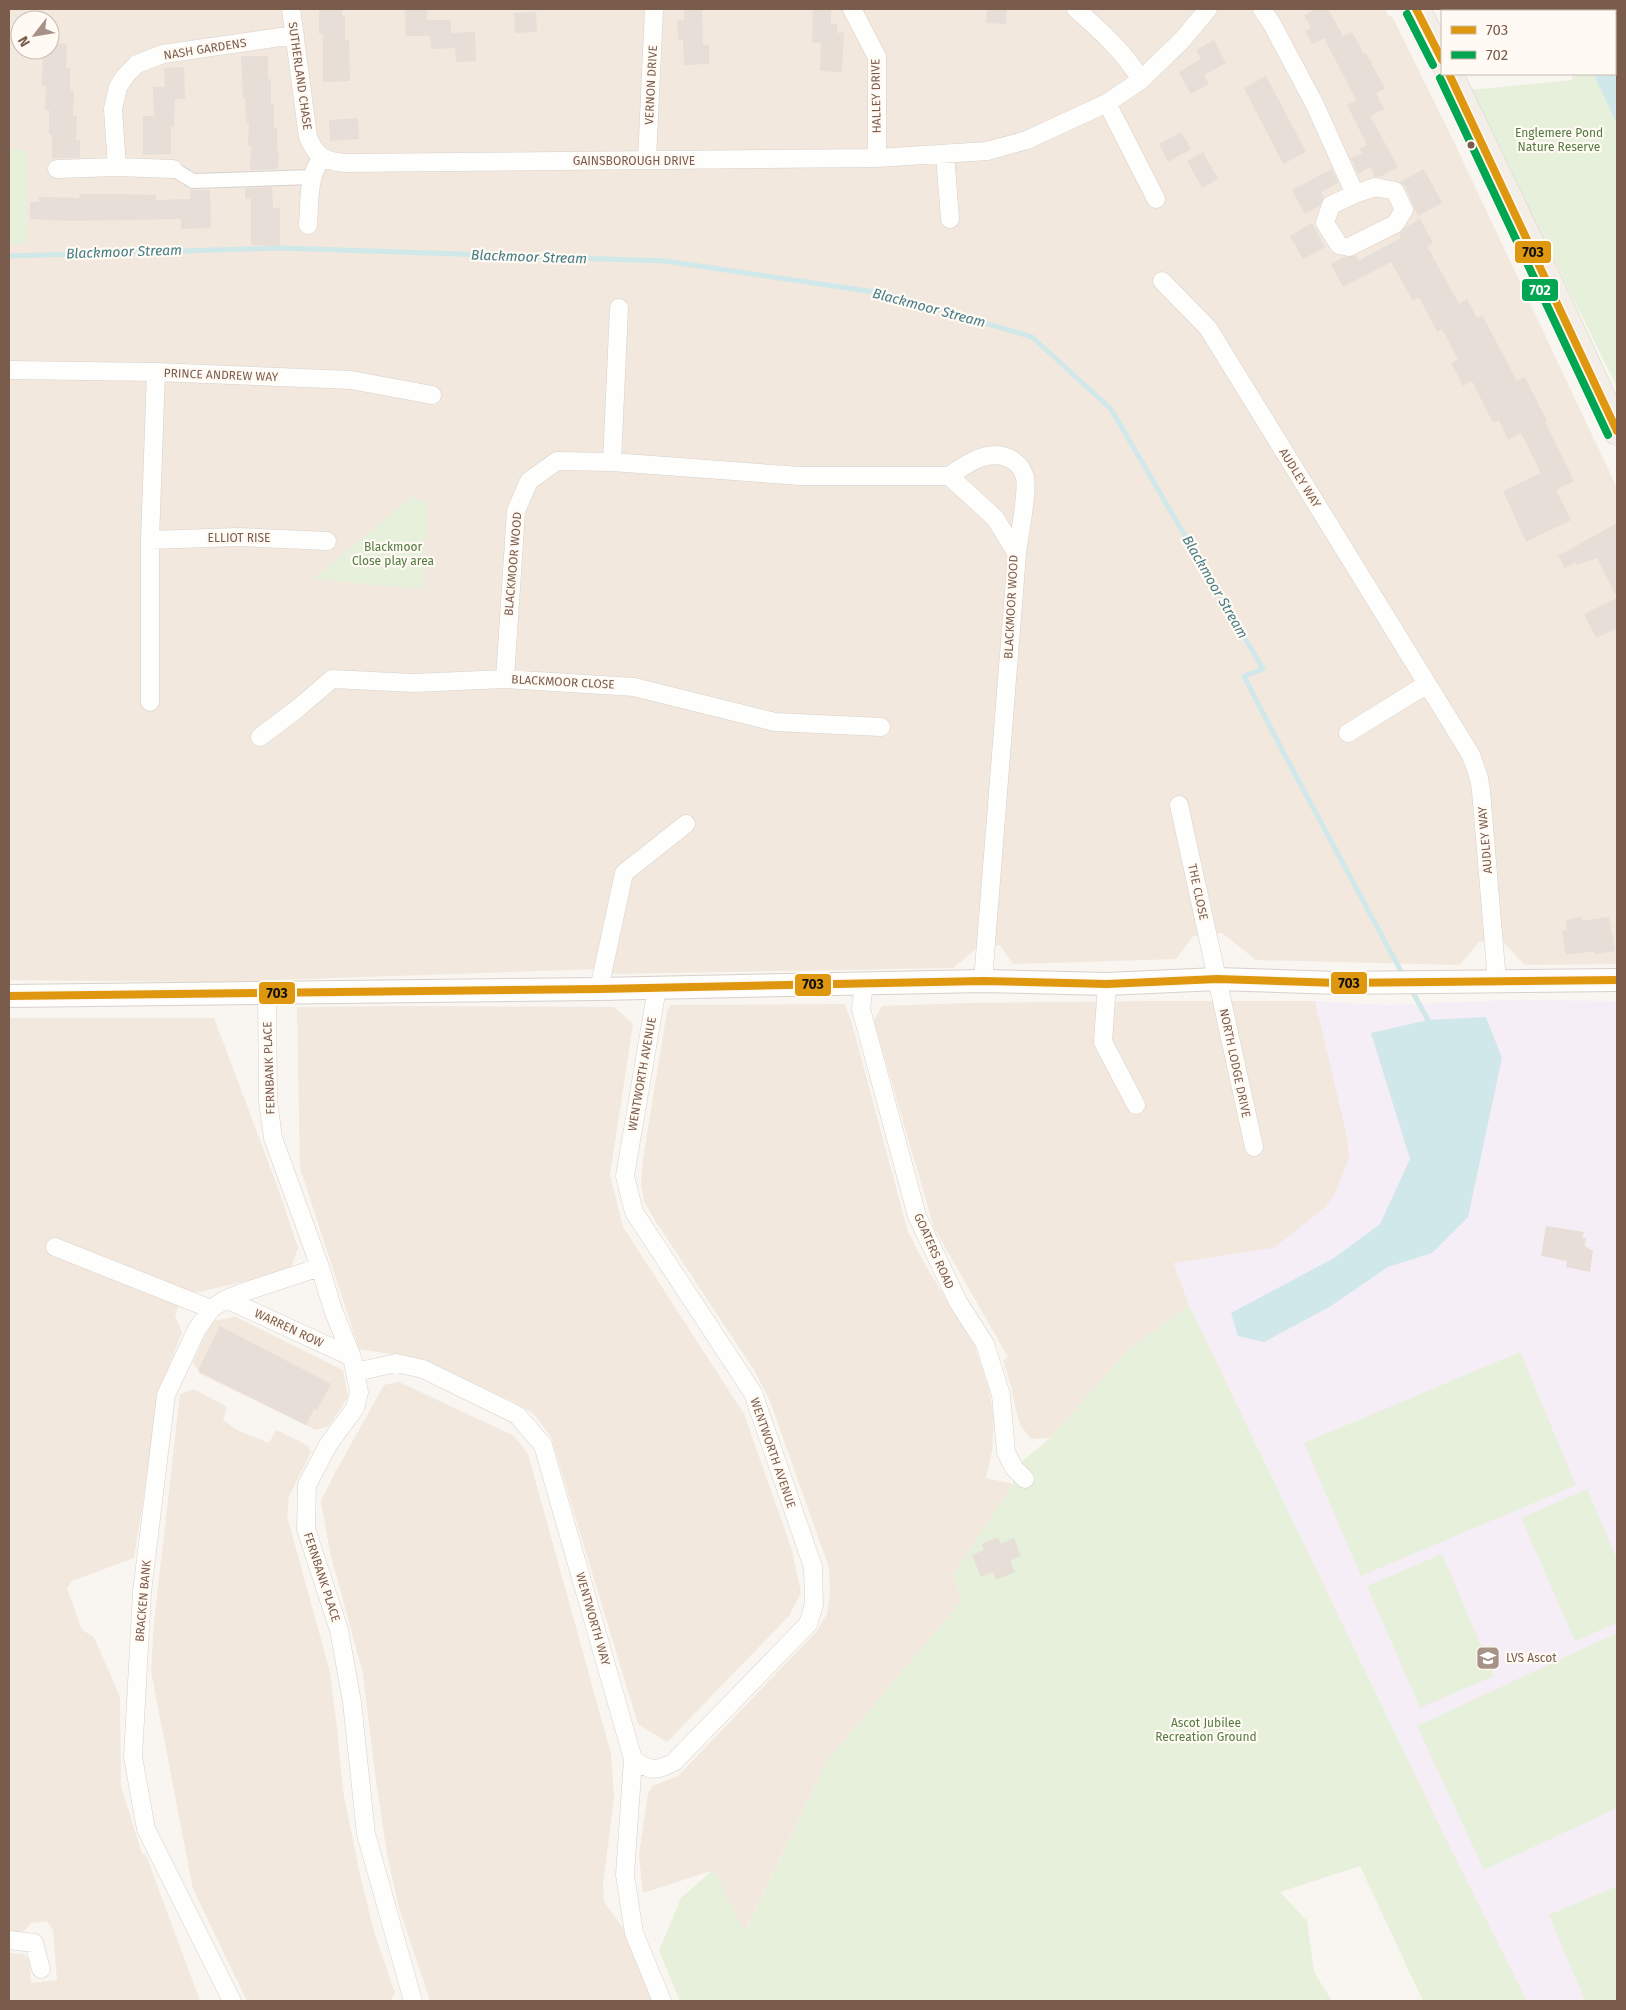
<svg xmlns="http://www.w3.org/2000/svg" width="1626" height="2010" viewBox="0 0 1626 2010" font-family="'Fira Sans',sans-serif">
  <rect width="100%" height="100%" fill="#f9f5f0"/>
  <path fill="#f2e8de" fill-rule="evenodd" d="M9,9H1385L1389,17L1392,16L1454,142L1617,488V964L1525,965L1501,940L1479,942L1460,965L1256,960L1222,933L1193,936L1176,959L1013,964L1000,945L976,949L953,968L613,974L598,969L221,982L9,980ZM20,20H50V50H20Z
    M1151,1001H1315L1343,1112L1350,1157L1336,1192L1327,1206L1275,1248L1174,1263L1189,1305L1129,1349L1050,1438L1031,1439L1021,1426L1017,1415L1011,1386L1003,1360L1008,1357L934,1228L874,1021L882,1006L969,1003Z
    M844,1004L851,1020L908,1232L923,1261L975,1347L989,1389L994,1418L992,1451L986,1478L1013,1484L952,1576L962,1600L827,1761L744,1933L714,1870L643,1893L639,1855L648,1793L653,1786L678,1776L816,1632L827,1614L830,1594L829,1568L770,1401L754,1370L656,1222L644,1201L641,1184L643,1159L667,1011L671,1005Z
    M409,1006L614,1007L633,1024L610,1175L623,1227L744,1414L792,1550L801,1593L789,1616L667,1742L638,1724L551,1437L534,1414L512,1401L410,1357L359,1349L300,1168L297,1007Z
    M9,1018H214L278,1188L298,1248L290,1271L199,1292L183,1291L175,1316L182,1332L161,1387L134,1558L72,1581L67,1588L82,1630L94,1637L120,1697L121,1786L142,1854L146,1855L200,2001H9V1953L23,1954L29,1959L31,1983L57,1980L53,1930L47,1921L31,1923L25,1930L18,1933L9,1932Z
    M236,1317L343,1370L348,1397L329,1426L316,1430L200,1374L193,1362L212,1321Z
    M399,1382L514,1436L528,1454L611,1754L614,1798L603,1885L604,1902L650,1965L658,2001H430L399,1908L387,1854L374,1766L363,1674L330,1552L321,1501L336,1471L384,1385Z
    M194,1389L227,1407L223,1420L239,1431L269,1443L276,1430L307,1445L311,1452L289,1496L287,1516L330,1672L337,1728L343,1791L360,1875L374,1932L395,1993L390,2001H247L193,1889L151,1671L154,1623L180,1394Z"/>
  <path fill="#f6eef6" d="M1509,1000L1617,1001V2001H1527L1446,1839L1189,1305L1174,1263L1274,1248L1327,1206L1336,1192L1351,1153L1315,1001L1387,1005Z"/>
  <path fill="#e7f0db" d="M1584,9H1617V387L1470,90L1572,80L1573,74H1615V11H1583Z
    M9,149L26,150L27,243L9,244Z
    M411,497L427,501L423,591L421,589L313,579Z
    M1189,1305L1446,1839L1527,2001H1423L1360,1866L1280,1892L1307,1921L1314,1972L1332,2001H680L659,1951L681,1898L714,1869L745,1932L827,1761L962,1600L952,1576L1013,1484L1014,1468L1050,1438L1129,1349Z
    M1520,1352L1576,1485L1361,1576L1304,1443Z
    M1587,1489L1617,1559V1623L1575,1641L1521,1518Z
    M1442,1554L1494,1676L1420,1708L1367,1586Z
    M1617,1633V1808L1484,1870L1417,1726Z
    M1617,1886V2001H1585L1549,1915Z"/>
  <path fill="#d0e8ea" d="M1609,9H1617V124L1595,77L1596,74H1615V11H1608Z
    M1486,1017L1502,1058L1468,1217L1432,1253L1388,1267L1331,1306L1264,1342L1238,1336L1231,1313L1334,1258L1380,1224L1410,1159L1371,1033L1428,1020Z"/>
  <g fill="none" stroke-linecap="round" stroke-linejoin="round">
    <path stroke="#d0e8ea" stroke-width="5" d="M9,256L281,248L665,261L888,294L1032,337L1111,409L1263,669L1244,676L1281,748L1403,975
      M1411,989L1428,1020"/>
  </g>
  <path fill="#e6ded7" d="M319,9H342V16H345V40H349L350,81L323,82V34H319Z
    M405,9H427V20H451V33L475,32L476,61L456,62L455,48L431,49L430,36H406Z
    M684,9H702L703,45H709V64L684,65L683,40H678L677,20H684Z
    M813,9H831V23L837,24V33L844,32L842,72L820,71L821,43H812Z
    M987,9H1007L1006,24L986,23Z
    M1315,9H1328L1343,36L1352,32L1364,54L1366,53L1385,89L1376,93L1384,109L1370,116L1398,167L1380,177H1375L1370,167L1358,174L1351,158L1362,153L1360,149L1367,145L1347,105L1356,100L1324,38L1312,44L1305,31L1311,28L1304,15Z
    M536,12L537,32L515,33L514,13Z
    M1214,40L1226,63L1204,75L1209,84L1191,94L1179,72L1201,59L1196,50Z
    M50,43L67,44L66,68H70V91H74L73,116H77L76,140H80V158H52V135L49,134V110H45L46,86H42L43,50H50Z
    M241,56H268V79H271V104H274V128H277V151H279L278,169L250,170L251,146H248L249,123H246L245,98H243Z
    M184,67L185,99H175L174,127H171V154L143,155V116H154L153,87H165L164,68Z
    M1266,76L1306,152L1283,164L1244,88Z
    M358,118L359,139L330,141L329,120Z
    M1181,132L1191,149L1168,162L1159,144Z
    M1203,152L1218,179L1202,188L1187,161Z
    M1332,169L1338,183L1321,192L1324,197L1319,206L1305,214L1292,190Z
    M1424,169L1442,203L1418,216L1405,186L1400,182Z
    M272,187L273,208H280V246L251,245V199H245V188Z
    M190,190H210L211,228L181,229V219L70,221L30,219V202H39V197L80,198L79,194H117L156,195V200L190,199Z
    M1420,219L1433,243L1427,246L1459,304L1467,299L1477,318L1482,315L1517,381L1525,377L1547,421L1545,422L1574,481L1556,490L1571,520L1526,542L1503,491L1541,473L1521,433L1508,440L1499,420L1493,423L1472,381L1463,386L1451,363L1458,360L1442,329L1437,332L1419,297L1413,301L1391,262L1343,287L1331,264L1344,257L1356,256L1358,261L1401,238L1399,234L1406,227Z
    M1312,223L1325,247L1303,259L1290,236Z
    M1617,523V628L1596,638L1584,614L1617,598L1597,558L1577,565L1576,562L1565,568L1558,556Z
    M1582,917V921L1609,917L1615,951L1595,954L1594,951L1566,955L1562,931L1567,930L1566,920Z
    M1546,1226L1584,1232L1582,1238H1586L1585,1246L1593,1251L1590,1272L1566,1267L1567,1261L1541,1256Z
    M220,1326L331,1384L317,1410L314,1409L306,1425L198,1371Z
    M998,1537L1001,1544L1014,1538L1021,1556L1010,1561L1015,1572L996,1580L993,1572L981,1577L972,1555L984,1550L982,1544Z"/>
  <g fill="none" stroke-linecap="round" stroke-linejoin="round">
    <g stroke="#d7d1cb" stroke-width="16">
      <path id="pedestrian" d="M173,169L193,181L312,177"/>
    </g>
    <g stroke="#d7d1cb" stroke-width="19">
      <path id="minor" d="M291,9L308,137C317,158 324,161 346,163L877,158L987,151L1027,140L1107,103L1141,80L1183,39L1208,9
        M852,9L877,57V158
        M1076,9C1101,31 1124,52 1141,80
        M1262,9L1272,24L1315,105L1355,194L1331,205L1325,223L1339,245L1349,247L1395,224L1404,210L1395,191L1375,187L1355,194
        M1107,103L1156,199
        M945,154L950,219
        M647,160L654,9
        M117,167L113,109L118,87L126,75L137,64L163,54L295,35
        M57,169L117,167L173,169
        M308,225C310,202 307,177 322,158
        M1162,281L1208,328L1471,755L1479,778L1481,791L1497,981
        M9,370L156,372L351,380L432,395
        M612,462L619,308
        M949,476C967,463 993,445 1015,462C1019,465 1023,471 1025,477C1028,494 1019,535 1017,554
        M150,540L238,537L327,541
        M505,679L516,511L529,481L557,461L612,462L800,476H949L995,518L1017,554L983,981
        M150,702V540L156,372
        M1348,733L1427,684
        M260,737L297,709L332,679L413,683L505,679L634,687L775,722L881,727
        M1179,805L1254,1147
        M864,983L861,1009L917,1216L958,1302L985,1344L1001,1395L1006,1452L1014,1468L1025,1479
        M1107,984L1103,1042L1136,1105
        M599,989L624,873L686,824
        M267,992L268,1101L273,1138L320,1267L333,1310L352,1357L359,1392L355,1408L328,1445L307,1485L306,1529L339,1630L352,1702L366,1834L413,2001
        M55,1247L211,1309
        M226,1299L352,1357
        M356,1372L396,1363L423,1369L517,1415L543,1445L633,1759L625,1875L634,1933L662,2001
        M633,1759C649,1771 656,1772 674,1762L808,1624L814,1605L813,1567L753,1393L634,1212L625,1176L657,988
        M9,1940L34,1943L41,1969
        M232,2001L146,1829L133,1757L142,1592L166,1395L197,1329L211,1309L226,1299L241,1293L320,1267"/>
    </g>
    <g stroke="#d7d1cb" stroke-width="24">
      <path id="tertiary" d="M9,996L599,989L983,981L1107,984L1217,979L1338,983L1617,980"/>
    </g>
    <g stroke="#dad1cc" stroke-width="29">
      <path id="primary" d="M1416,9L1442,60
        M1449,74L1547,279L1617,431"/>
    </g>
    <use href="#pedestrian" stroke="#fefefd" stroke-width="14"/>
    <use href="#minor" stroke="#fefefd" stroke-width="18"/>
    <use href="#tertiary" stroke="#fefefd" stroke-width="22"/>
    <use href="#primary" stroke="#f3eee8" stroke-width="28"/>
    <g stroke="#fffaf3" stroke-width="11">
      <path id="bus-1" d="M1416,9L1442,60
        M1449,74L1617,431
        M9,996L599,989L983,981L1107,984L1217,979L1338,983L1617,980"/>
    </g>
    <g stroke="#fffaf3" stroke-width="11">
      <path id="bus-2" d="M1407,14L1433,65
        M1440,78L1608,435"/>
    </g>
    <use href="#bus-1" stroke="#de970f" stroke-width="8"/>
    <use href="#bus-2" stroke="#00a651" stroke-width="8"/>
  </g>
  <defs>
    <g id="school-square" transform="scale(1.25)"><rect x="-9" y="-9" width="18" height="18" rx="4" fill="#a69286" stroke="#fffaf3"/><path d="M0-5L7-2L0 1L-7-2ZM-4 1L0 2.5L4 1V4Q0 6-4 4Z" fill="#fff"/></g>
  </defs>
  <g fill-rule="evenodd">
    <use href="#school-square" x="1488" y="1658"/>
  </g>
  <circle fill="#7a5c4d" stroke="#fffaf3" stroke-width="2" cx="1471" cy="145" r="4.5"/>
  <g text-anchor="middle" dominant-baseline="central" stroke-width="4.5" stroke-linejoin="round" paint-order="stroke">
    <g font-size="12" fill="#7a5c4d" stroke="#fffaf3">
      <text transform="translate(205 49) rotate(-9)">NASH GARDENS</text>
      <text transform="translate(300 76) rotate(82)">SUTHERLAND CHASE</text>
      <text transform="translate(651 85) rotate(-87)">VERNON DRIVE</text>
      <text transform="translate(876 96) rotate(-91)">HALLEY DRIVE</text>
      <text x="634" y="161">GAINSBOROUGH DRIVE</text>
      <text transform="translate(221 375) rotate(2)">PRINCE ANDREW WAY</text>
      <text transform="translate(1300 478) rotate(58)">AUDLEY WAY</text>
      <text x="239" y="538">ELLIOT RISE</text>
      <text transform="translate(513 564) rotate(-85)">BLACKMOOR WOOD</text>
      <text transform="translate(1011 607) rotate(-87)">BLACKMOOR WOOD</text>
      <text transform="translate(563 682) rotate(3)">BLACKMOOR CLOSE</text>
      <text transform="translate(1485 840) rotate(-95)">AUDLEY WAY</text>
      <text transform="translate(1198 892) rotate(78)">THE CLOSE</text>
      <text transform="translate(1235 1063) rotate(78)">NORTH LODGE DRIVE</text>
      <text transform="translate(269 1068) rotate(-92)">FERNBANK PLACE</text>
      <text transform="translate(642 1074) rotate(-80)">WENTWORTH AVENUE</text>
      <text transform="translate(934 1251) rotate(66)">GOATERS ROAD</text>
      <text transform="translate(289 1328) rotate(25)">WARREN ROW</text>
      <text transform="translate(773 1453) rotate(71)">WENTWORTH AVENUE</text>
      <text transform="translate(322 1577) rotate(72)">FERNBANK PLACE</text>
      <text transform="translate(143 1601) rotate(-85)">BRACKEN BANK</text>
      <text transform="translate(593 1619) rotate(74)">WENTWORTH WAY</text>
    </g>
    <g font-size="12" fill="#537a41" stroke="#fffaf3">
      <text x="1559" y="133">Englemere Pond<tspan x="1559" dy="14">Nature Reserve</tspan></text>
      <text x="393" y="547">Blackmoor<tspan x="393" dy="14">Close play area</tspan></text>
      <text x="1206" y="1723">Ascot Jubilee<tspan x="1206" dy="14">Recreation Ground</tspan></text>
    </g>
    <g font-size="12" fill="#7a5c4d" stroke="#fffaf3" text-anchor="start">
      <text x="1506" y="1658">LVS Ascot</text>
    </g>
    <g font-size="14" font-style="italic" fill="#437c86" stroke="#fffaf3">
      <text transform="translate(124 252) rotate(-2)">Blackmoor Stream</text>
      <text transform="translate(529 257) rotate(2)">Blackmoor Stream</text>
      <text transform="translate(929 308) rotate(15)">Blackmoor Stream</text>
      <text transform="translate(1215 587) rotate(60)">Blackmoor Stream</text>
    </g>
  </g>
  <g stroke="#fffaf3" stroke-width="2">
    <rect x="1514" y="240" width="38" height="24" rx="5" fill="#de970f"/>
    <rect x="1521" y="278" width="38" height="24" rx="5" fill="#00a651"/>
    <rect x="1330" y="971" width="38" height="24" rx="5" fill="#de970f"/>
    <rect x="794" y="973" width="38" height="24" rx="5" fill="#de970f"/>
    <rect x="258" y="981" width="38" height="24" rx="5" fill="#de970f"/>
  </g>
  <g font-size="14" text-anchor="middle" font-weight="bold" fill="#fff">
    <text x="1540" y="295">702</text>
  </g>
  <g font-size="14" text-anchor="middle" font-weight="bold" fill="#111">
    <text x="1533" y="257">703</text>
    <text x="1349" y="988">703</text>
    <text x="813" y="989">703</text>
    <text x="277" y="998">703</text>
  </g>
  <rect width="1626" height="2010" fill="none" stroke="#7a5c4d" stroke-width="20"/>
  <rect x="1441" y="10" width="175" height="65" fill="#fffaf3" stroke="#cabbb1"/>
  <rect x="1451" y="26" width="25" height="8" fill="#de970f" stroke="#cabbb1"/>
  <text x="1486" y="35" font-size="15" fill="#7a5c4d">703</text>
  <rect x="1451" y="51" width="25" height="8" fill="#00a651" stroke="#cabbb1"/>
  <text x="1486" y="60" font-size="15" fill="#7a5c4d">702</text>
  <g transform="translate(35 35) rotate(239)"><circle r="24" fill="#fffaf3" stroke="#cabbb1"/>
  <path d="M0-4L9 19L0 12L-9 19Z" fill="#a69286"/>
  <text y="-8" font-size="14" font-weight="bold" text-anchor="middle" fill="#7a5c4d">N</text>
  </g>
</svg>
